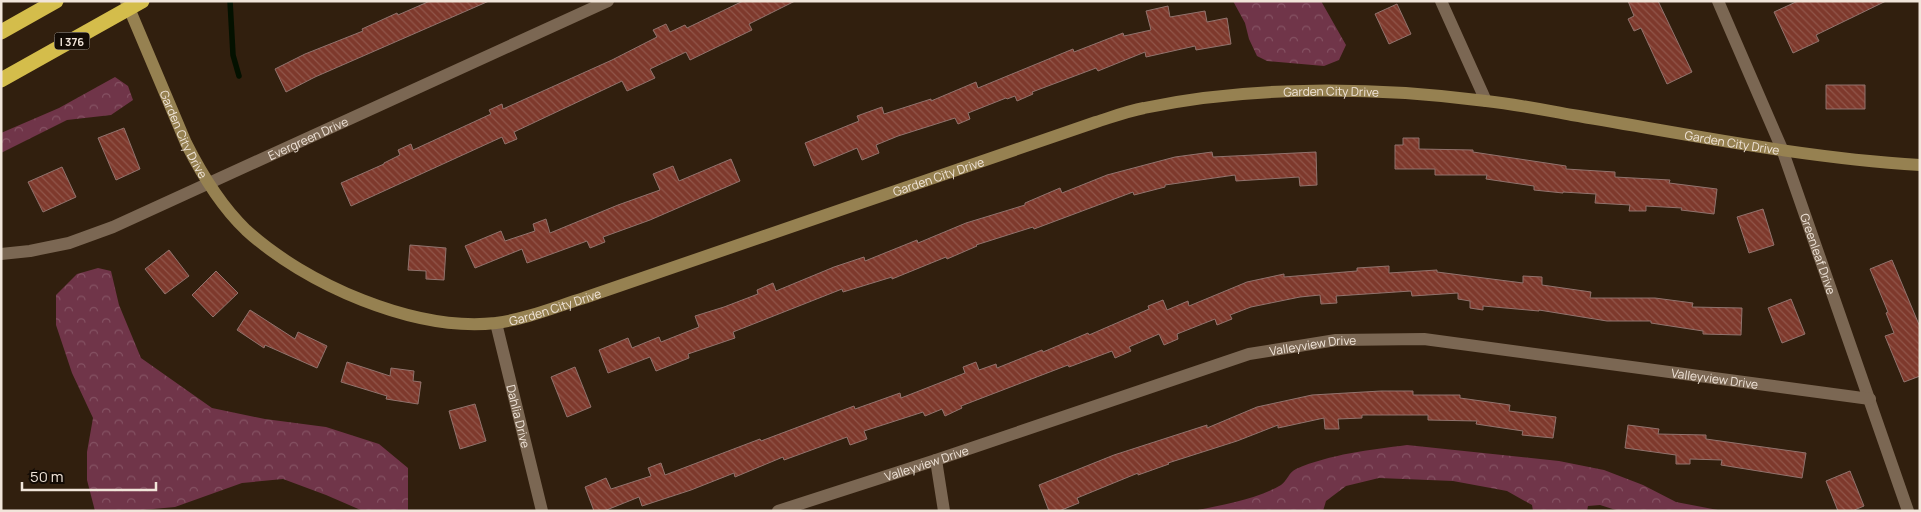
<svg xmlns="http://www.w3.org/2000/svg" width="1921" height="512" viewBox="0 0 1921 512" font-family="Manrope,sans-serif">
  <defs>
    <pattern id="forest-crowns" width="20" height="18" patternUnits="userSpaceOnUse" patternTransform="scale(1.25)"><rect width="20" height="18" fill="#703549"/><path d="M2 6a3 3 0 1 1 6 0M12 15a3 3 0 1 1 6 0" fill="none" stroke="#855263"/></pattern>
    <pattern id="building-back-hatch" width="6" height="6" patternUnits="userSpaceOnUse" patternTransform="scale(1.25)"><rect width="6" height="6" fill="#7e392c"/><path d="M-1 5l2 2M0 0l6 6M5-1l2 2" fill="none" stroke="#91564a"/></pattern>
  </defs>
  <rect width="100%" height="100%" fill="#311f0e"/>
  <path fill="url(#forest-crowns)" d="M1233,1H1321L1346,45L1339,60L1324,66L1267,61L1257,56L1249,39L1245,23Z
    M115,77L128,86L133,100L111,115L67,120L1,153V133L59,108Z
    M98,268L111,271L119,305L141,358L212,408L265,419L326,427L379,444L408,468V511H363L326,495L283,479L242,483L175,507L131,511H95L87,480V452L93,418L72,373L56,325V295L77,274Z
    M1407,445L1559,461L1604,470L1643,485L1676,502L1723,511H1619L1600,505L1588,506L1587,511H1533L1532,505L1507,491L1453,481L1379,478L1346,486L1326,501L1323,511H1193C1221,505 1255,500 1281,485C1287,481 1289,472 1296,469C1330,454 1370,450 1407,445Z"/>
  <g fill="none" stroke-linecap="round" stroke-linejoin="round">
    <path stroke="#041100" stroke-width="5.5" d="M230,1L233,55L239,76"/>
  </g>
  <path fill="url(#building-back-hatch)" stroke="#91736d" d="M430,1H489L315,77L286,92L275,69L305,54L363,31L362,29L397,13L398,15Z
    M743,1H795L749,24L752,30L690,60L686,52L650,69L655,78L627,91L622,81L514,132L517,139L505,144L502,137L351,206L341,183L384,164V163L400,155L398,150L411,144L413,150L491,114L489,110L502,104L503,109L612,60L657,37L653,30L666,24L670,32L685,25L687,28Z
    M1628,1H1658L1692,72L1667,84L1641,28L1634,31L1628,19L1634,16Z
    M1798,1H1886L1816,35L1819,41L1793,53L1774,12Z
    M1397,4L1411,34L1389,44L1375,14Z
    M1168,6L1170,17L1205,11L1207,22L1227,18L1231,44L1196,50L1195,46L1146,57L1145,52L1098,71L1096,68L1032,92L1033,94L1017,101L1015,96L1007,99L1006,98L968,113L970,119L958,124L955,118L898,136L876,145L879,153L862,160L857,148L814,166L805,143L859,121L857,116L882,107L884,114L931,99V101L976,82L978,88L1073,49L1074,52L1123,33L1124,36L1151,30L1146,11Z
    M1826,85H1865V109H1826Z
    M124,128L140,169L116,180L98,138Z
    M1403,138H1419V149L1473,150V152L1566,166V169L1615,172V177L1670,180L1669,183L1717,189L1714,214L1681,210L1682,208L1646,206V211H1629L1630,205L1595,203L1596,194L1563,192V193L1534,190V186L1486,179L1487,175H1435V169H1395V145H1403Z
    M1212,152L1213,157L1316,152L1317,185L1300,186L1299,177L1236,181L1235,175L1165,185V187L1134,195L1133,192L1034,229L1033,227L976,245L977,246L947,259L946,257L892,279V277L843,292L842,289L733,332L735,338L688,354L689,358L656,371L650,357L608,373L599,350L628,338L632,348L659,337L661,342L699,327L695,316L724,307L758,294L757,290L773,283L776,291L834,267L864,257L865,261L917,240L918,243L966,223L1025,205V203L1060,188L1062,193L1107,175L1175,157Z
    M731,159L740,181L650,220L603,237L605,242L590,248L587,241L527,263L522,249L475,268L465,246L501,231L505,241L535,231L533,224L546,219L550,233L618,205L660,190L653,174L673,166L679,181Z
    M62,167L76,197L43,212L28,182Z
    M1763,209L1774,245L1749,253L1737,217Z
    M410,245L446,248L444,280L426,279V271L408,270Z
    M169,250L189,276L165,294L145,269Z
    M1892,260L1920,327V376L1904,382L1885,336L1894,333L1886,313L1888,312L1870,269Z
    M1389,266V273L1437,270V272L1523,283V276L1542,277V285L1591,292L1590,298H1655L1693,303L1692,307L1742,308L1741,335L1703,334V331L1651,323V321H1607L1539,310V311L1483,306V310L1470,308V301L1458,299V293L1412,296L1411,291L1336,296L1337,303L1321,304L1320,295L1300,297L1251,307L1230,315L1232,319L1217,325L1215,319L1177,334L1178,339L1164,345L1159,334L1129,347L1131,351L1115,358L1112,351L1069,367L1068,365L961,406L962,408L945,416L942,409L925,416L923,412L864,431L867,439L850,445L847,437L784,460L783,457L735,477L734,473L691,490L642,506L639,497L604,511H594L585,487L606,478L611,489L651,476L648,468L661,463L665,475L760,439L761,441L854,406L855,409L900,393L901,398L965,373L963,367L976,362L979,370L996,364L997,368L1042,350L1043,352L1088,333L1089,335L1149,309L1148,306L1163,300L1167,310L1188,301L1189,306L1247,282L1284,274V277L1357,271V268Z
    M216,271L238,293L213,317L192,295Z
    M1791,299L1805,334L1782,343L1768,308Z
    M250,310L295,339L298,332L327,346L317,368L265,345L264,348L237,330Z
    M347,362L390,376L391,368L414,371L413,381L421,382L418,404L386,399L387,396L341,382Z
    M575,367L591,407L567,417L551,377Z
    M1381,391H1413V395H1460V398L1510,405L1509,411L1556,417L1553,438L1522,435L1523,431L1476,424L1477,421L1428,420V415H1362V418L1338,419L1339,429H1325L1324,418L1278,428V425L1237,441L1168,463L1169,464L1138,475V473L1077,498L1079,503L1059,511H1049L1039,485L1114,455L1207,425V428L1257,407L1312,395Z
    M475,404L486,441L460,449L449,411Z
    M1628,425L1659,429L1658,434L1706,435V439L1806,453L1802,478L1721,465L1722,460L1690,459V464H1676V455L1625,448Z
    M1850,471L1864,506L1852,511H1838L1826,481Z"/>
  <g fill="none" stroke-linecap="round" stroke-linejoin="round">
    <g stroke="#7b6753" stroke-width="12">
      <path d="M1441,1L1486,101"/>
      <path id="s1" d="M1718,1L1782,149L1908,511"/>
      <path id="s2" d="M1,254L30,251L69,243L113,227L608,1"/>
      <path id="s3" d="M496,323L542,511"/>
      <path d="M936,460L944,511"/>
      <path id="s4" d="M778,511L936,460L1249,354L1336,340L1424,339L1870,399"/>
    </g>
    <path stroke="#968151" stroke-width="12" id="s5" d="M126,1L186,143C202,175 220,205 246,230C305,284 414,332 496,323C526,319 555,307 584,298L1096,122C1112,117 1128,111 1144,108C1252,85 1377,87 1486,101C1515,104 1544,110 1572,115C1687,134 1803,158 1920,165"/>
    <path stroke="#d4bd4b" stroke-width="15" d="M1,32L56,1
      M1,80L142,1"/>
  </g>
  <g text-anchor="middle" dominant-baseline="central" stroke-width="4" stroke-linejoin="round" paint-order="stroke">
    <rect fill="#130b05" stroke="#aea49a" stroke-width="1" x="54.5" y="32.5" width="35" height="17" rx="4"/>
    <g font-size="11" font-weight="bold" fill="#f1e5da">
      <text x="72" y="41">I 376</text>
    </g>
    <g font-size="12" fill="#f1e5da" stroke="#130b05">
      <text stroke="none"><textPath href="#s5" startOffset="1405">Garden City Drive</textPath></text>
      <text stroke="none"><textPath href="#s5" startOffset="145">Garden City Drive</textPath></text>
      <text stroke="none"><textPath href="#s2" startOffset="330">Evergreen Drive</textPath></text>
      <text stroke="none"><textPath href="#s5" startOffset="1810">Garden City Drive</textPath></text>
      <text stroke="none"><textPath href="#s5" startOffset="1000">Garden City Drive</textPath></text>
      <text stroke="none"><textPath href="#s1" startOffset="272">Greenleaf Drive</textPath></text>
      <text stroke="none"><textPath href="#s5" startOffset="595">Garden City Drive</textPath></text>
      <text stroke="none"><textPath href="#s4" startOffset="561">Valleyview Drive</textPath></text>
      <text stroke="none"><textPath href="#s4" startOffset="966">Valleyview Drive</textPath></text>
      <text stroke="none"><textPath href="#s3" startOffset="96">Dahlia Drive</textPath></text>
      <text stroke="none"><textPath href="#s4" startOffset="156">Valleyview Drive</textPath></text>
    </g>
  </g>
  <rect width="1921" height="512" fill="none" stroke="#f1e5da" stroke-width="5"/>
  <path d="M22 482v8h134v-8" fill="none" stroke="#f1e5da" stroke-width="2.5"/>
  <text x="30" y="482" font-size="15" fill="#f1e5da" stroke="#130b05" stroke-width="4" paint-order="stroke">50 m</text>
</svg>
